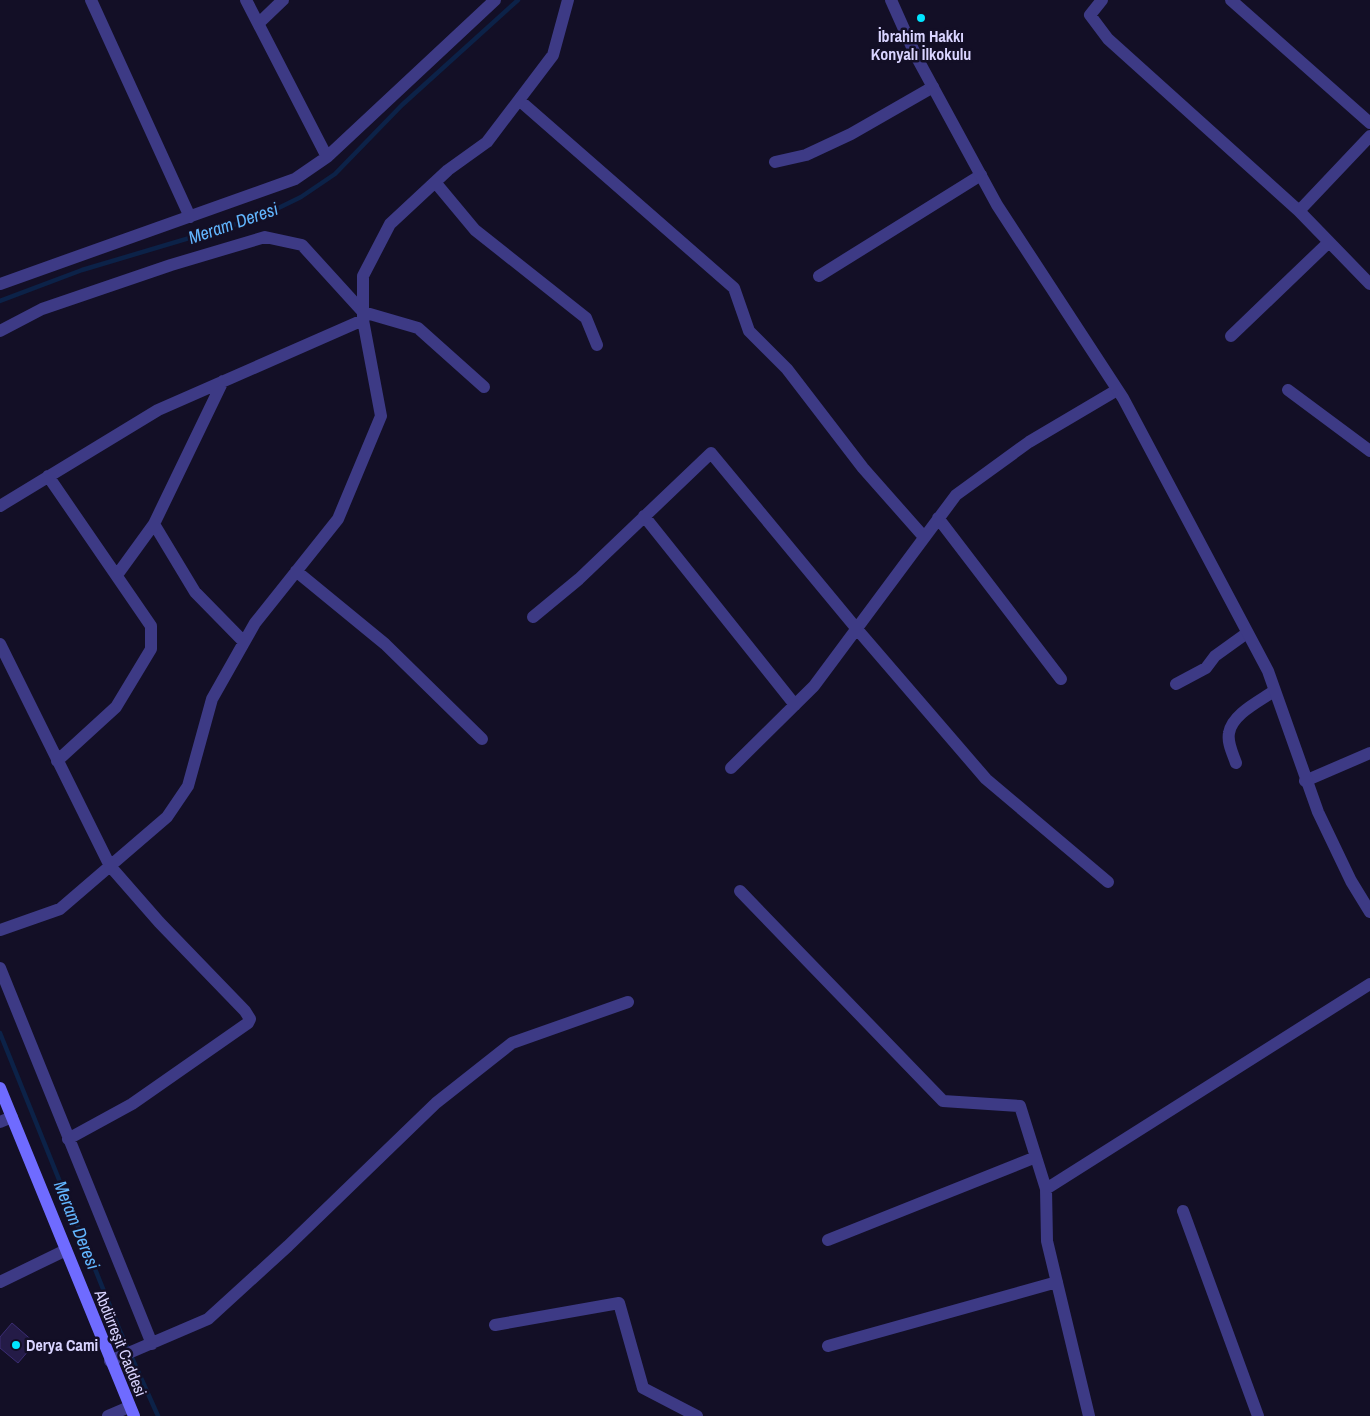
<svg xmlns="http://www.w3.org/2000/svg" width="1370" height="1416" viewBox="0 0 1370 1416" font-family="'Archivo Narrow',sans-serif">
  <rect width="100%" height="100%" fill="#130f26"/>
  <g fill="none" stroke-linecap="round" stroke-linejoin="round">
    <path stroke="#0c2248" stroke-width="4.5" d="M0,301L82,270L260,217L301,197L335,174L402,105L518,0
      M0,1033L120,1331L158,1416"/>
  </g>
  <path fill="#241b47" stroke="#3b2d73" d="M12,1323L35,1343L18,1363L0,1348V1337Z"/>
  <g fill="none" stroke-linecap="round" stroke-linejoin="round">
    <path stroke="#3d3a85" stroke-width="12" d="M91,0L190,217
      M246,0L327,157
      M1102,0L1090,15L1108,39L1299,211L1370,284
      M1231,0L1370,123
      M259,23L283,0
      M519,100L734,288L749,331L787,369L863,468L924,537
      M775,162L806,155L851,134L933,87
      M435,182L475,230L586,318L597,345
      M1299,211L1370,136
      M819,276L981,175
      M0,284L295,179L327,157L495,0
      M0,331L42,309L171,265L265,237L302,245L363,312L418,328L484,387
      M1231,336L1329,242
      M1288,390L1370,451
      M48,476L151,626V649L116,707L57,761
      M0,506L158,410L363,320
      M644,516L795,705
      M938,518L1061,679
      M154,524L195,592L244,642
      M296,571L385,644L482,739
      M117,575L154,524L223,381
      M533,617L579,579L711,453L856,628L986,779L1108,882
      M0,644L110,866L159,922L245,1011L250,1019L248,1023L132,1104L68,1139
      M1176,684L1206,668L1215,656L1247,633
      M1236,763C1233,754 1227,743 1229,733C1232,714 1260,701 1274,691
      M731,768L814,686L956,495L1029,442L1117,390
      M1305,781L1370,753
      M740,891L943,1101L1020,1106L1046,1189
      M0,930L60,909L167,817L188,786L212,699L255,623L338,519L381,416L363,320V276L390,224L448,170L487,142L553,55L568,0
      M0,968L152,1344
      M0,1122L12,1117
      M1183,1211L1258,1416
      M828,1240L1036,1157
      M0,1282L66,1250
      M495,1325L619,1303L643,1388L697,1416
      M828,1346L1057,1282
      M110,1361L208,1319L288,1246L436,1103L512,1043L628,1002
      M108,1416L129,1407
      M1089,1416L1047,1241L1046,1189L1370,984"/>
    <path stroke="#3d3a85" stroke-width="12" d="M891,0L916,56L997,205L1123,398L1268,671L1318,812L1351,881L1370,912"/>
    <path stroke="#6f6bff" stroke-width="12" d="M0,1088L134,1416"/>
  </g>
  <g fill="#00e5ff" stroke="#130f26" stroke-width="2">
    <circle cx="921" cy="18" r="5"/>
    <circle cx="16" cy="1345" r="5"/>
  </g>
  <g text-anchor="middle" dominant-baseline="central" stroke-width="5" stroke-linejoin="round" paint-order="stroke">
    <g font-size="16" font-weight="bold" fill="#d9d4ff" stroke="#130f26">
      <text x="921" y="36">İbrahim Hakkı<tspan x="921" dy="18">Konyalı İlkokulu</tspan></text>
      <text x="26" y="1345" text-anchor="start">Derya Cami</text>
    </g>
    <g font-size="16" fill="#d9d4ff" stroke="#130f26">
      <text transform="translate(121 1343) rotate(68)">Abdürreşit Caddesi</text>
    </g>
    <g font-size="18" font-style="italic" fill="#62b6ff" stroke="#130f26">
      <text transform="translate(233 223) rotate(-19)">Meram Deresi</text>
      <text transform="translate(77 1225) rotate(68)">Meram Deresi</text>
    </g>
  </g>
</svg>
